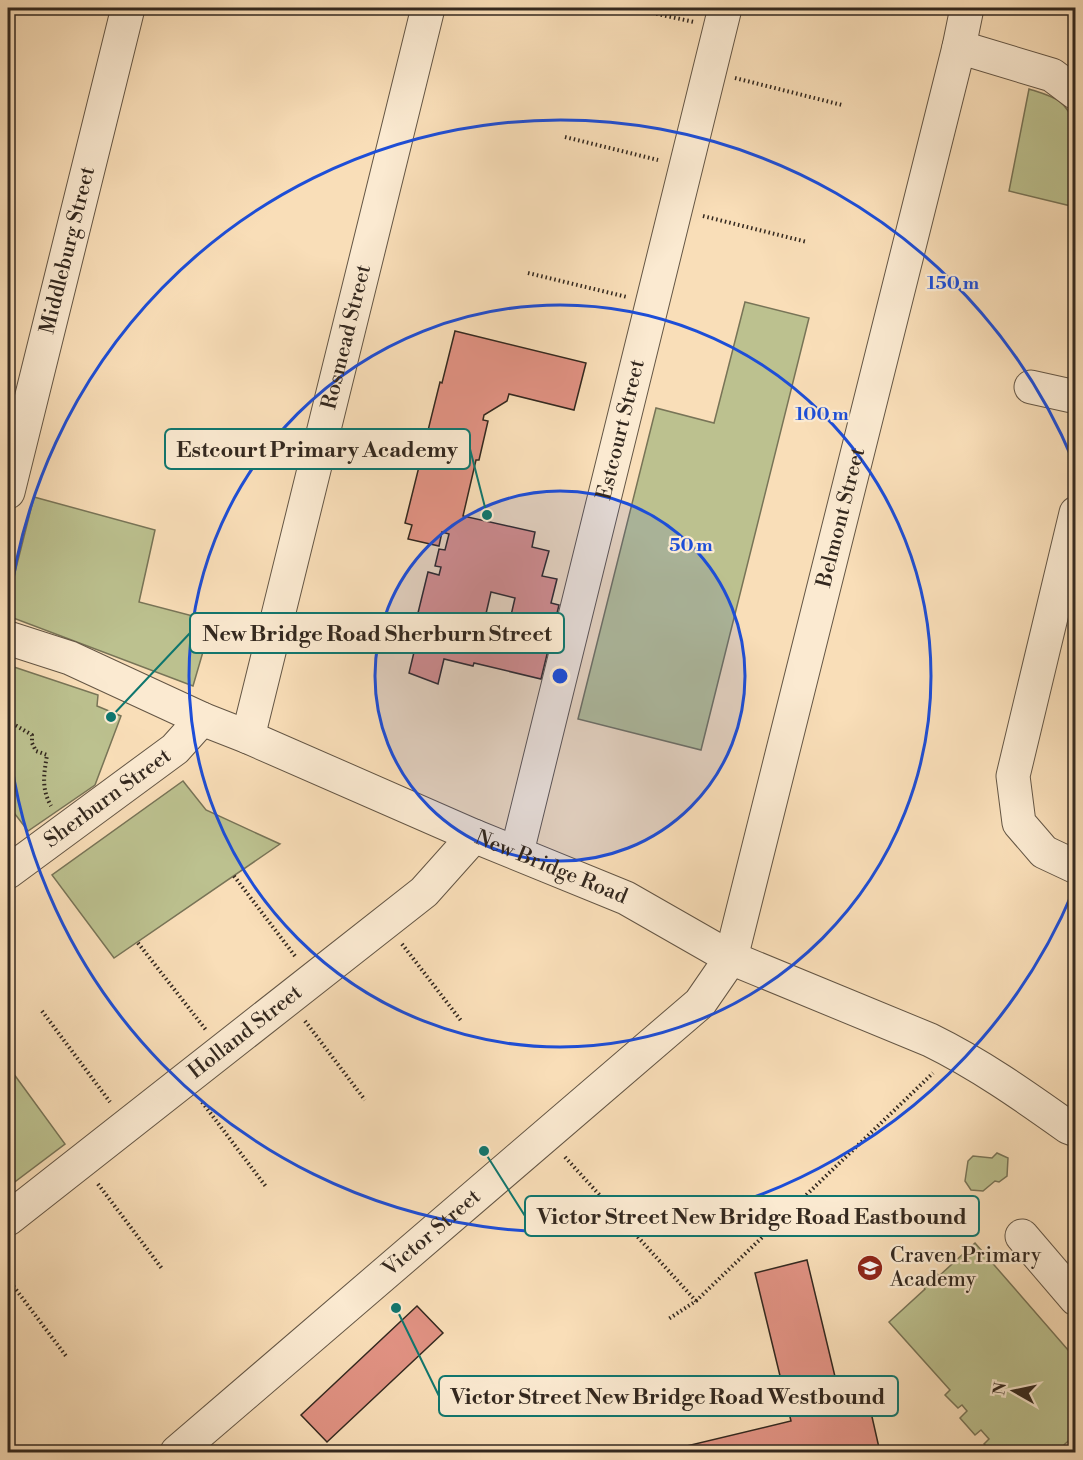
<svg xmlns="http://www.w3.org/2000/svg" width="1083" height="1460" viewBox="0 0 1083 1460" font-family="'Libre Bodoni',serif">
  <rect width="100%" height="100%" fill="#f9deb8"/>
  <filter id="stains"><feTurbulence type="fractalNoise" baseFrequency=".00333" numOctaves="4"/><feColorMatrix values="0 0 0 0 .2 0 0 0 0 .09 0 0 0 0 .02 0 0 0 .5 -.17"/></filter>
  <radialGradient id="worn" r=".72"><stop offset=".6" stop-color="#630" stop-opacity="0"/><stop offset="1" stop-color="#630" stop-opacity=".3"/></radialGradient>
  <path fill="#bcc18f" stroke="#787457" stroke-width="1.5" d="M1029,89C1054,97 1066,99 1075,126V207L1009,191Z
    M745,302L809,318L701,750L578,719L656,408L714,423Z
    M34,497L155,530L139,602L212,621L193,686L8,616V600Z
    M8,665L98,695L97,706L121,716L95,785L28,831L8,805Z
    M183,781L206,810L280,844L114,958L52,875Z
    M8,1066L65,1144L8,1187Z
    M997,1153L1008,1158L1007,1176L999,1182L995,1181L983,1191L971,1190L965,1181L968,1161L973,1156L992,1158Z
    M975,1243L1075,1358V1435L1056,1452H992L984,1444L989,1439L981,1430L975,1435L960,1418L967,1411L962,1405L958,1408L945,1395L950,1390L889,1322L925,1289L922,1284L935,1272L939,1276Z"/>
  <path fill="#e19283" stroke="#33281f" stroke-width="1.5" fill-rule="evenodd" d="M455,331L586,363L574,410L509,394L507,401L484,415L483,420L488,421L479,460H476L463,516L535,532L532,547L549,551L542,576L557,579L551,603L559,605L541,679L474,663L473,666L444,659L438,684L409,673L421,623L427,625L428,619L417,617L428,572L439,575L441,567L435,566L439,549L445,550L449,534L442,532L439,546L408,539L412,525L405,523L440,382L442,383ZM491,592L515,598L506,637L482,631Z
    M807,1260L844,1414L870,1408L880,1452H675L674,1449L791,1421L755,1273Z
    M417,1306L443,1333L327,1442L301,1415Z"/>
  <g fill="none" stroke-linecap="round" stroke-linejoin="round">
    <g stroke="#645645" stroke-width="35">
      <g id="minor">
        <path d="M959,47L1052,75L1076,93"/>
        <path d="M1031,387L1076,397"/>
        <path id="s1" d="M8,492L128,8"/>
        <path d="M1076,513L1013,776L1019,823L1044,852L1076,867"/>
        <path id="s2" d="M8,638L70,658L202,719L248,737L474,836L626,898L731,958L930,1040C979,1064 1023,1095 1068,1127L1076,1130"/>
        <path id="s3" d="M248,737L428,8"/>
        <path id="s4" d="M517,852L725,8"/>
        <path id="s5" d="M8,872L175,749L202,719"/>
        <path id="s6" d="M8,1219L424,892L474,836"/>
        <path d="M1022,1236L1076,1299"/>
        <path id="s7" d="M177,1452L700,1003L731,958L959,47L967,8"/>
      </g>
    </g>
    <path stroke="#33281f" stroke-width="4" stroke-dasharray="1.5 3" stroke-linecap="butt" d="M630,8L694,22
      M735,78L842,105
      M565,137L658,160
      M703,216L807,242
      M528,273L627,297
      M8,721L32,735V743L36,751L47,755C44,774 41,788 51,806
      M234,876L295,956
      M138,943L206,1030
      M402,944L462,1022
      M42,1011L110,1102
      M305,1021L365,1100
      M202,1102L267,1188
      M565,1157L696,1301L667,1320
      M98,1184L163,1270
      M8,1279L66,1356
      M696,1301L933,1073"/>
    <use href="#minor" stroke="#fbead1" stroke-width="33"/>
  </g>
  <circle cx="560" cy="676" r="185" fill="#1d4ed8" fill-opacity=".12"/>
  <g fill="none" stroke="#1d4ed8" stroke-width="3">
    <circle cx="560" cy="676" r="185"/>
    <circle cx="560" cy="676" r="371"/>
    <path d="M1074 889A556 556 0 0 1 8 739M8 613A556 556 0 0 1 1074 463"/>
  </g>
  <defs>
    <g id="school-disc" transform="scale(1.35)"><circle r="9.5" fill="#8f2418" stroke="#fbead1"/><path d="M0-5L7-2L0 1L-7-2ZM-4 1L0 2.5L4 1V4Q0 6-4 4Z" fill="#fff"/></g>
  </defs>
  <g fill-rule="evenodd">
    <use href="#school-disc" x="870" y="1268"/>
  </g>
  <g text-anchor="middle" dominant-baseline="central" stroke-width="4.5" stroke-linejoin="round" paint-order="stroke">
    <g font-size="21" fill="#33281f" stroke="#fbead1">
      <text stroke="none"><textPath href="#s1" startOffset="249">Middleburg Street</textPath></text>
      <text stroke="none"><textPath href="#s3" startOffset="412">Rosmead Street</textPath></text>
      <text stroke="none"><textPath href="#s4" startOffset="435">Estcourt Street</textPath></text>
      <text stroke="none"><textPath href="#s7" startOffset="1198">Belmont Street</textPath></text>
      <text stroke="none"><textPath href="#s5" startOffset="124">Sherburn Street</textPath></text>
      <text stroke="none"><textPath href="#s2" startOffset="590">New Bridge Road</textPath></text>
      <text stroke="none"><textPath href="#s6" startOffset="302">Holland Street</textPath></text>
      <text stroke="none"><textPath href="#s7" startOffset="336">Victor Street</textPath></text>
    </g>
    <g font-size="21" fill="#33281f" stroke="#fbead1" text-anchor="start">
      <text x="890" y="1256">Craven Primary<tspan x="890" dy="24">Academy</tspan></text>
    </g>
  </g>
  <circle cx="560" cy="676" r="9" fill="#1d4ed8" stroke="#fbead1" stroke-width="3"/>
  <g font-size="18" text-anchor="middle" font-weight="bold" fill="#1d4ed8" stroke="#fbead1" stroke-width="4.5" stroke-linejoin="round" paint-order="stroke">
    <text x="953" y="289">150 m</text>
    <text x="822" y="420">100 m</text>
    <text x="691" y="551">50 m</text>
  </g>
  <path fill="none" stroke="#0f766e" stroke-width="2" d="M487 515L470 449M111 717L190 633M484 1151L525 1216M396 1308L439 1396"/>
  <g fill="#0f766e" stroke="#fbead1" stroke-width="2">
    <circle cx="487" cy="515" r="6"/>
    <circle cx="111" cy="717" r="6"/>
    <circle cx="484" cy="1151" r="6"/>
    <circle cx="396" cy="1308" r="6"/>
  </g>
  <g fill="#fbead1" stroke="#0f766e" stroke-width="2">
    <rect x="165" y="429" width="305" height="40" rx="6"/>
    <rect x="190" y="613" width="374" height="40" rx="6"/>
    <rect x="525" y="1196" width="454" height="40" rx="6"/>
    <rect x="439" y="1376" width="459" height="40" rx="6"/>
  </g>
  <g font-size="22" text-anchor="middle" font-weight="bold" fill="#33281f">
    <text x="317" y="457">Estcourt Primary Academy</text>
    <text x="377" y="641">New Bridge Road Sherburn Street</text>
    <text x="752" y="1224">Victor Street New Bridge Road Eastbound</text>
    <text x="668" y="1404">Victor Street New Bridge Road Westbound</text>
  </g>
  <rect width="1083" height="1460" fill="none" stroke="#f9deb8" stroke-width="30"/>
  <rect x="9" y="9" width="1065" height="1442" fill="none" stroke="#33281f" stroke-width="3"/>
  <rect x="15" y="15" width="1053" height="1430" fill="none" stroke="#33281f" stroke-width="1.5"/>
  <g transform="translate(1014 1391) rotate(279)" stroke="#fbead1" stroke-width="4.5" paint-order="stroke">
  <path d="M0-4.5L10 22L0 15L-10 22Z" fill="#33281f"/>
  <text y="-9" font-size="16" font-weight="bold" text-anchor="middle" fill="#33281f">N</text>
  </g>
  <rect width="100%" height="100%" filter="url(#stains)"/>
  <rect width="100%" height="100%" fill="url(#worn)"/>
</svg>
